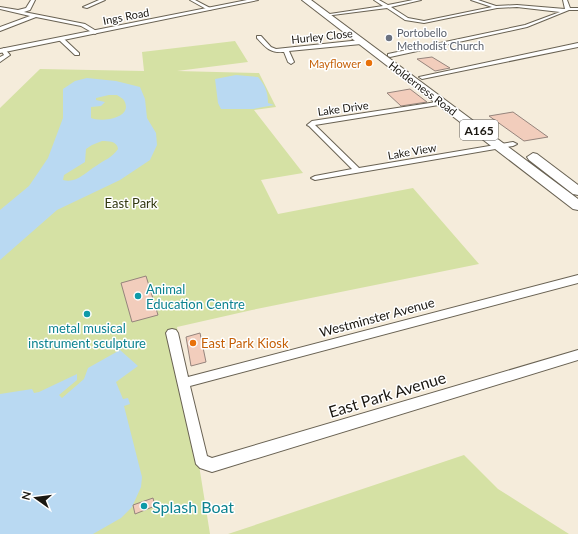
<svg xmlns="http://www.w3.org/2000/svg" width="578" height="534" viewBox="0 0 578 534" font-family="Lato,sans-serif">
  <rect width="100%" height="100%" fill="#f5ecdb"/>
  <path fill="#d5e1a4" d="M235,41L248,62L177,71L259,73L276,107L254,110L303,173L261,180L278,214L413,188L479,264L252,310L177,327L210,534H0V108L40,69L144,71L142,52Z
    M464,455L498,489L569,534H228Z"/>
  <path fill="#b9d9f2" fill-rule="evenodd" d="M236,75L258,77C265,85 268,92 268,103L274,105L253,109H221L218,103L215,79Z
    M87,78L116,81L140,87L145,99L147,118L156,133L157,145L150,160L120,180L57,210L0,260V210L29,186L48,158L63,118V89L75,81ZM109,95H117L123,99C136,117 103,123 91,118V107L101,106L105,102L96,100V98ZM102,141C109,141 117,141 118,149C112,158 104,160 96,166C86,172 76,184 63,180L64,175L85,162L86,149L92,145Z
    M120,350L138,366L116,382L123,399L128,398L130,404L124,406L142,477L141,487L132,507L121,518L93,534H0V394L32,389L34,393L39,392L77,374V380L59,395L62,398L84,379L88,368Z"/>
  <path fill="#f2cdbc" stroke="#95847c" d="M432,57L450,68L435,71L417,59Z
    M410,89L427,102L401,106L387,93Z
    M513,112L548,137L524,141L489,116Z
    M146,276L158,315L132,322L121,283Z
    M200,333L206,362L191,366L186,337Z
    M153,498L155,506L135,514L133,505Z"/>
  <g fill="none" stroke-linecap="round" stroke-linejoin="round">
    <g stroke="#696253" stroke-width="2">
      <path id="minor" d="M31,0H35L30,10L24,12L85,24L98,32L95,34L81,26L36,17L0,31V27L30,16L0,9V7L18,10L26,8Z
        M99,0H105L87,8L83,7Z
        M190,0H195L212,9L208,10Z
        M374,0H379L388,5L413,0H421L391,7L408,18L424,21L492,7L471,0H478L496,6L517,5L565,9L563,0H567L570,8H578V10H569L527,27L390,57L388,56V54L525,25L560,12L517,7L497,8L424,23L405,20L387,8L325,16L323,15L383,6Z
        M257,36H261L271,47L276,49L361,40L364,42L361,44L289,51L294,62L291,64L288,62L284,52C270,53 266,48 257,38Z
        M59,38H63L79,53V55H75L59,40Z
        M578,43V47L422,79L419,77Z
        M4,48L10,55L0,62V57L4,55L1,50Z
        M443,101L446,103L445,104L315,125L359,168L513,142L517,144L513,146L315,180L311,178L315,176L352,169L309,126L307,125L312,121Z
        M578,275V283L190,386L207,456L212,458L578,350V360L212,472L200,468L196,464L166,333L168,330L172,329L176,330L178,333L188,377Z"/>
    </g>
    <g stroke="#696253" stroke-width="2">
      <path id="tertiary" d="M247,0H258L0,53V49Z"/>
    </g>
    <g stroke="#696253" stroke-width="2">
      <path id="trunk" d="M302,0H311L578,199V210L573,209Z
        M533,153L537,154L578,185V195L573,194L529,160L527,157Z"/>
    </g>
    <use href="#minor" fill="#fff" fill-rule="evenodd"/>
    <use href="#tertiary" fill="#fff" fill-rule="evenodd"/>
    <use href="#trunk" fill="#fff" fill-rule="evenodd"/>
  </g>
  <circle fill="#6b7280" stroke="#fff" stroke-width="1.5" cx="389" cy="38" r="4"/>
  <g fill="#e8710a" stroke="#fff" stroke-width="1.5">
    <circle cx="369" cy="63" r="4"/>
    <circle cx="193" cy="343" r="4"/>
  </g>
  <g fill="#0f9aa8" stroke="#fff" stroke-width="1.5">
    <circle cx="138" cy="296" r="4"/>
    <circle cx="87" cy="314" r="4"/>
    <circle cx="144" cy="506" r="4"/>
  </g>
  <g text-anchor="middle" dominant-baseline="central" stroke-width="3" stroke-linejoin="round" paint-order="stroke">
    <g font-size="11" fill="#1a1711" stroke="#fff">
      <text transform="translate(126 16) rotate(-11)">Ings Road</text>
      <text transform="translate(322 36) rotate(-6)">Hurley Close</text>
      <text transform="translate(423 88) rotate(37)">Holderness Road</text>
      <text transform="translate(343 108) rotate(-8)">Lake Drive</text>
      <text transform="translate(412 151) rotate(-10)">Lake View</text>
    </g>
    <g font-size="11" fill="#5b616d" stroke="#fff" text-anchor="start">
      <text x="397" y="32">Portobello<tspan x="397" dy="13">Methodist Church</tspan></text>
    </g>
    <g font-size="11" fill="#c56008" stroke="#fff" text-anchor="end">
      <text x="361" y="63">Mayflower</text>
    </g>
    <rect fill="#fff" stroke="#5f5d58" stroke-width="1" x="460" y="120" width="38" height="20" rx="3"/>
    <g font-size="12" font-weight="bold" fill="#1a1711">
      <text x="479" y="130">A165</text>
    </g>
    <g font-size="13" fill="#333911" stroke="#fff">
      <text x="131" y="203">East Park</text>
    </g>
    <g font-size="13" fill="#0d838f" stroke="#fff" text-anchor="start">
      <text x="146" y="289">Animal<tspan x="146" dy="15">Education Centre</tspan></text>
      <text x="87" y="328" text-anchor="middle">metal musical<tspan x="87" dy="15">instrument sculpture</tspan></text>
    </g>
    <g font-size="13" fill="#1a1711" stroke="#fff">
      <text transform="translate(377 317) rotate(-15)">Westminster Avenue</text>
    </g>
    <g font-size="13" fill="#c56008" stroke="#fff" text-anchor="start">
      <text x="201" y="343">East Park Kiosk</text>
    </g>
    <g font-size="16" fill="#1a1711" stroke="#fff">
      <text transform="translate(387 394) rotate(-17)">East Park Avenue</text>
    </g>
    <g font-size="16" fill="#0d838f" stroke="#fff" text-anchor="start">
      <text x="152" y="506">Splash Boat</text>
    </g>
  </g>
  <g transform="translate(36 498) rotate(284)" stroke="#ffffff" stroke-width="3" paint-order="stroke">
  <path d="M0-3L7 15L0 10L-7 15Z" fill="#1a1711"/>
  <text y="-6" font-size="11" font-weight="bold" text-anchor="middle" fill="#1a1711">N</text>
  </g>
</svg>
